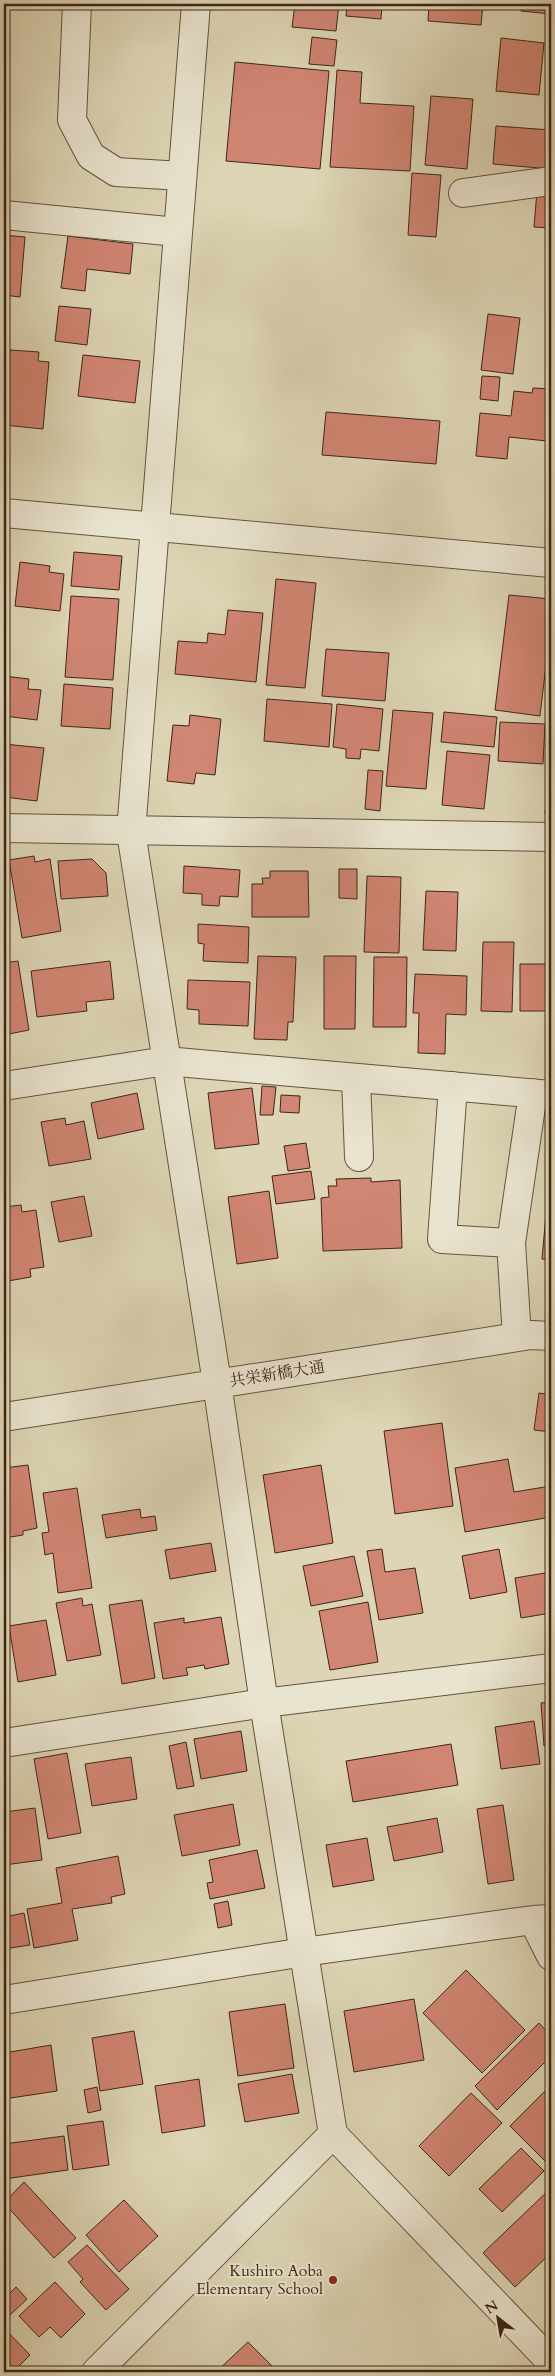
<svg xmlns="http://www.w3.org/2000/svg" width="555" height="2376" viewBox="0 0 555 2376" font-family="Cardo,'Noto Serif JP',serif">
  <rect width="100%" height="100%" fill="#ddd5b5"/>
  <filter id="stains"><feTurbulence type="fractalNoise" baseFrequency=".004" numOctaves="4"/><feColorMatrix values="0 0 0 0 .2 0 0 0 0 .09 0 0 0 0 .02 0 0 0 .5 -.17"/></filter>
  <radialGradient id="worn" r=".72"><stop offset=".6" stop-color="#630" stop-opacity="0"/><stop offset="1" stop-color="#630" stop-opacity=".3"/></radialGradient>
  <path fill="#d18573" stroke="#3f2618" d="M295,4H339L336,31L292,27Z
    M347,4H382L381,19L346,16Z
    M429,4H483L481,25L428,21Z
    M521,4H551V14L521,11Z
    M312,37L337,40L334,66L309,64Z
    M501,38L544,43L539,95L496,91Z
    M235,62L329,71L320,169L226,161Z
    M337,70L362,72L360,103L414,106L410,171L330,167Z
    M431,96L473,99L467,169L425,165Z
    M496,126L551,130V169L493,164Z
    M412,173L441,175L436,237L408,235Z
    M537,191L551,193V228L534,227Z
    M4,235L25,237L20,297L4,295Z
    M68,236L133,244L130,274L87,269L85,291L61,288Z
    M59,306L91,309L87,345L55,341Z
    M488,314L520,318L513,374L481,370Z
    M10,350L39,352L38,361L49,362L43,429L4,425Z
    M83,355L140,361L135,403L78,396Z
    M482,376L500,377L498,401L480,399Z
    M533,388L551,389V453H546L547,441L509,437L507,459L476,456L480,413L511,416L514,391L532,393Z
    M326,412L440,421L436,464L322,455Z
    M74,552L122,556L119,590L71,586Z
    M20,562L50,566L49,572L64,574L60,611L15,606Z
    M276,579L316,583L305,688L266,685Z
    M509,595L551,599V622L540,716L495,710Z
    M71,596L119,599L113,680L65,677Z
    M228,610L263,613L256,682L175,674L178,641L207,643L208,633L225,635Z
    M326,649L389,653L385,701L322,696Z
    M4,676L29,679L28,689L41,690L37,720L4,716Z
    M64,684L113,688L110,729L61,726Z
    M267,699L332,704L329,747L264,741Z
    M337,704L383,709L379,751L361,749L360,759L346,758V749L333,747Z
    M393,710L433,713L426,789L386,786Z
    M444,712L497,717L494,747L441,742Z
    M190,715L221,719L215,775L196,773L194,784L167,781L173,725L189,726Z
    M500,722L545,724L543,764L498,761Z
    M4,744L44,748L37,801L4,797Z
    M447,751L490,755L484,809L442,805Z
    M368,770L383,771L380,811L365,809Z
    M548,776H551V814H545Z
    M34,856L35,862L50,859L61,931L22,938L9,860Z
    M92,859L106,873L108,896L61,899L58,861Z
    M184,866L240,870L238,897L220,896L219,906L202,905V894L183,893Z
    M339,869H357V899L339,898Z
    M270,871H308L309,917H252V884H263L262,878H270Z
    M367,876L401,877L399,953L364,952Z
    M426,891L458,892L456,951L423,950Z
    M198,924L249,927L248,963L203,961L204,944L198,943Z
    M483,942H514L512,1012L481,1011Z
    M258,956L296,957L293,1022H288L287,1040L254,1039Z
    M324,956H356L355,1029H324Z
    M374,957H407L406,1027H373Z
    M18,961L29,1030L4,1035V963Z
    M110,961L114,999L86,1002L87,1011L37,1017L31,971Z
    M520,964H551V1018H546V1011H520Z
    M415,974L467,976L466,1015L446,1014L445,1054L418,1053L419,1013H413Z
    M188,980L250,982L248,1026L199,1024V1010L187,1009Z
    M262,1086L276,1087L273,1115H260Z
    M252,1088L259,1144L215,1149L208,1093Z
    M137,1093L144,1129L98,1139L91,1103Z
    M281,1095L300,1096L299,1113L280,1112Z
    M65,1118L66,1125L84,1121L91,1159L49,1166L41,1122Z
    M306,1143L310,1168L288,1171L284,1146Z
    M551,1158V1260L542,1259Z
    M311,1171L315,1199L276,1204L272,1176Z
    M371,1178V1182L400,1180L402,1248L323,1251L321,1198L329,1197L328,1186H337L336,1179Z
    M269,1191L278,1258L237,1264L228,1197Z
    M84,1196L92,1236L59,1242L51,1202Z
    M21,1205L22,1212L36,1210L44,1267L30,1269L31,1277L8,1281L6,1273H4V1207Z
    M539,1393L551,1395V1432L534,1430Z
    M442,1423L453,1506L395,1514L384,1431Z
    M508,1459L514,1492L551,1486V1517L465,1532L455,1468Z
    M28,1465L37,1528L23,1531V1535L4,1538V1468Z
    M321,1465L333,1543L275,1553L263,1475Z
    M77,1488L92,1588L58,1593L53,1553L45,1555L42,1533L49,1532L43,1493Z
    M140,1509L141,1518L155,1516L157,1530L106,1538L102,1515Z
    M211,1543L216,1571L170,1579L165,1550Z
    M382,1549L385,1572L415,1568L423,1613L379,1620L367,1551Z
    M499,1549L507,1592L470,1599L462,1556Z
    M354,1556L363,1596L311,1606L303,1566Z
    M551,1572V1613L521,1618L515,1578Z
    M82,1598L83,1606L92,1604L101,1655L67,1661L56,1603Z
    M142,1600L155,1678L122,1684L109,1605Z
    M368,1602L378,1662L330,1670L319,1611Z
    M221,1617L229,1664L205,1669L204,1665L186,1668L188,1675L163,1679L154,1623L184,1618V1623Z
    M46,1620L56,1675L18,1682L9,1626Z
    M551,1702V1745L544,1746L541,1703Z
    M534,1721L540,1764L501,1769L495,1727Z
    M241,1731L247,1771L201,1779L194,1739Z
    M186,1742L194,1786L177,1789L169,1746Z
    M451,1744L458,1785L353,1802L346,1761Z
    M67,1753L81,1833L48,1839L34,1759Z
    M131,1757L137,1799L92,1806L85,1764Z
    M551,1758V1793L546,1759Z
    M233,1804L240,1845L182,1856L174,1815Z
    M503,1805L514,1880L488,1884L477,1809Z
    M35,1808L42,1860L4,1865V1812Z
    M437,1818L443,1852L394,1861L387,1827Z
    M367,1838L374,1880L333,1887L326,1845Z
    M257,1850L265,1888L210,1899L207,1883L213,1882L209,1860Z
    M118,1856L125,1894L111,1897L112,1903L72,1909L78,1940L34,1948L27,1909L62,1903L56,1868Z
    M228,1901L232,1925L218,1928L214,1904Z
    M24,1913L30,1945L4,1949V1917Z
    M466,1970L525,2030L482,2073L423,2013Z
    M414,1999L424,2060L354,2072L344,2011Z
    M285,2004L294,2068L238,2076L229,2012Z
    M539,2023L551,2036V2056L497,2110L475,2086Z
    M134,2031L143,2084L100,2091L92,2038Z
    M51,2045L57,2091L4,2099V2053Z
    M292,2074L299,2113L245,2122L238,2084Z
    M199,2079L205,2126L162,2133L155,2086Z
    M551,2085V2167L510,2126Z
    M97,2087L101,2110L88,2113L84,2090Z
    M471,2093L502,2123L449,2176L419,2146Z
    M103,2121L109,2165L73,2170L67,2126Z
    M64,2136L68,2170L4,2179V2144Z
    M521,2148L544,2171L502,2212L479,2189Z
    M24,2182L76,2238L54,2258L4,2203Z
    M551,2188V2253L515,2287L483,2253Z
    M124,2200L158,2236L119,2272L86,2235Z
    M4,2219L8,2220L4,2257Z
    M87,2245L129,2289L106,2310L80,2282L83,2279L68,2262Z
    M55,2282L85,2314L61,2338L50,2327L39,2337L19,2316Z
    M4,2283L10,2289L4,2294Z
    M16,2287L27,2299L8,2317L4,2313V2299Z
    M4,2328L30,2355L13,2372H4Z
    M248,2342L278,2372H216Z"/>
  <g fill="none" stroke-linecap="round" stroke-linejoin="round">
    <g stroke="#66523f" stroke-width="30">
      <path id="minor" d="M77,4L72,120L91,156L116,172L182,176
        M196,4L131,832L217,1383L264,1703L333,2134L551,2362
        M463,193L551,181
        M4,215L177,232
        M4,513L551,563
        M4,828L551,837
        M356,1078L359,1157
        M4,1086L166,1061L551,1095
        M453,1086L442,1239L511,1243
        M517,1337L511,1243L533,1093
        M4,1417L531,1335L551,1336
        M4,1743L264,1703L551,1668
        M533,1920L551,1956
        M4,2000L304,1952L533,1920L551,1919
        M96,2372L333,2134"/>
    </g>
    <use href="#minor" stroke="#e9e4cf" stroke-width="28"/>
  </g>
  <circle fill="#8f2418" stroke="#e9e4cf" stroke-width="2" cx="333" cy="2280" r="5"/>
  <g text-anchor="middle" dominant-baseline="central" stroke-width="4" stroke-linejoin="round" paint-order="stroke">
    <g font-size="16" fill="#3f2618" stroke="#e9e4cf">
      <text transform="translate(277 1374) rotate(-9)">共栄新橋大通</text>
    </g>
    <g font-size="16" fill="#3f2618" stroke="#e9e4cf" text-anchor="end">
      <text x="323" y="2271">Kushiro Aoba<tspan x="323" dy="18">Elementary School</tspan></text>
    </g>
  </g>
  <rect width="555" height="2376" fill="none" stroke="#ddd5b5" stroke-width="20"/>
  <rect x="5" y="5" width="545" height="2366" fill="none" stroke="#3f2618" stroke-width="2.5"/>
  <rect x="10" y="10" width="535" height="2356" fill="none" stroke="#3f2618"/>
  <g transform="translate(498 2318) rotate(329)" stroke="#e9e4cf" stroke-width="4" paint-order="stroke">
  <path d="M0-4L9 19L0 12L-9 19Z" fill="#3f2618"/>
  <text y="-8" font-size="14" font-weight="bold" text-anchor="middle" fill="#3f2618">N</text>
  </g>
  <rect width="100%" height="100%" filter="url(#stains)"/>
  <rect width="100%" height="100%" fill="url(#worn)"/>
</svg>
